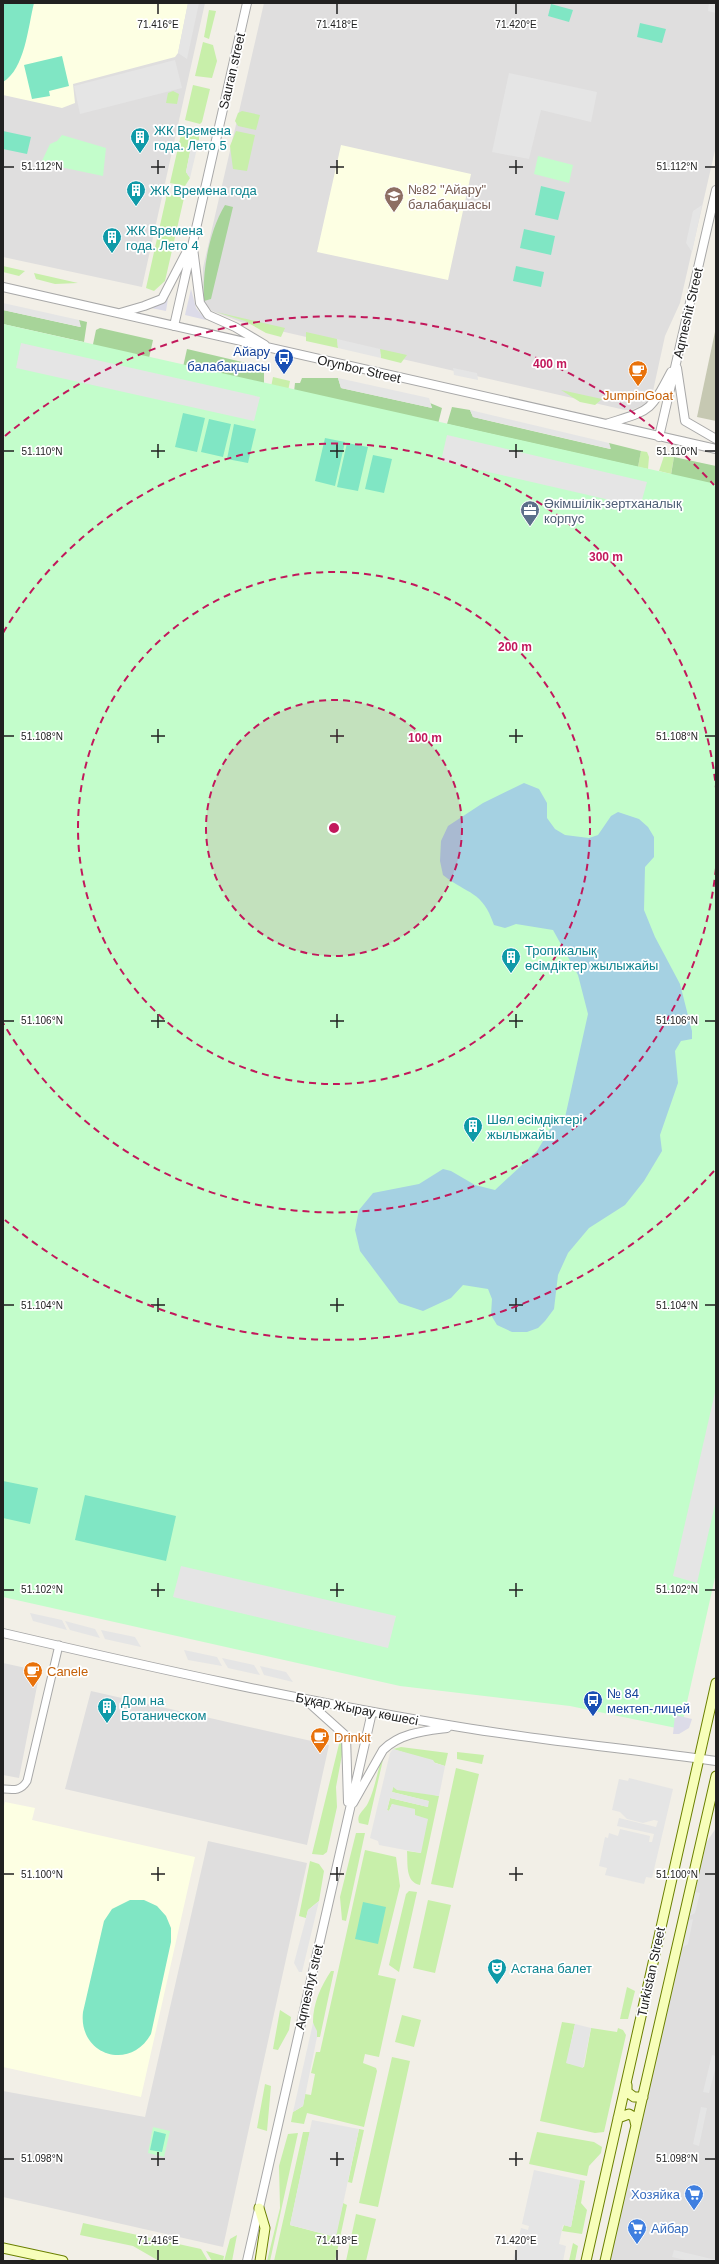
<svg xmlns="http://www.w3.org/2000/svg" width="719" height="2264" viewBox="0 0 719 2264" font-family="Helvetica,sans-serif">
<rect width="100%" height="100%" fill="#f2efe7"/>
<path fill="#dfdede" d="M3 3H205L142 287 3 257Z
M264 3H716V146L680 303 665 336 653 391 646 404 631 410H625L241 322 212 311 202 300 203 268Z
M3 1663 40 1671 19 1778 3 1775Z
M91 1691 329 1745 307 1845 65 1789Z
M716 1828V2261H610L706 1843Z
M208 1841 307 1863 223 2247 3 2197V2091L145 2117Z"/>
<path fill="#fdffe3" d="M3 3H188L178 53 175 57 73 84 75 103 62 108 3 95Z
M341 145 471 174 448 280 317 252Z
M5 1802 35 1808 32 1820 195 1857 141 2097 3 2067V1810Z"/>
<path fill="#c6c8b2" d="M716 327V421L697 417Z"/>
<path fill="#c8efaa" d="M209 10 216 11 209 39 204 37Z
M203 42 213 45 217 61 212 78 195 76Z
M193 85 210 89 202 122 200 124 185 120Z
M173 91 179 94 177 104 166 103 168 93Z
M242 111 260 115 256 130 238 126 235 121 238 113Z
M182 130 199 134V140L192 142 186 172 190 178 185 186 170 183Z
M236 131 255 135 247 171 233 169 230 146Z
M167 194 184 198 165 281 154 291 146 288Z
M3 266 25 271 19 276 3 272Z
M34 273 78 283 55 284 36 279Z
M216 312 285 328 281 337 266 333 245 321Z
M306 332 337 339 338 348 306 341Z
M380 349 407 355 401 363 381 358Z
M273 377 290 381 288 391 271 387Z
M561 390 602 399 595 405 580 402Z
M641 451 647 452 649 457 648 469 638 467Z
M664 456 674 457 671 474 659 471Z
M343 1739 344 1744 336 1787 337 1807 327 1852 323 1855 312 1854 340 1740Z
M401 1747 448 1753 445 1766 393 1749Z
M385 1751 368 1825 359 1823C356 1814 364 1811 368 1803 376 1787 377 1768 385 1751Z
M457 1752 484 1755 482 1764 457 1759Z
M456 1768 479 1774 453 1888 431 1884Z
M393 1786 439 1796 420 1885C405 1882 408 1864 407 1851L421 1853 415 1815 392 1804 389 1811 387 1810 390 1798 428 1807V1801L392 1792Z
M356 1833H365L346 1921 342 1920 340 1897Z
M365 1850 396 1857 400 1886 378 1975 396 1979 379 2057 365 2054 363 2063 376 2068 377 2071 364 2127 307 2113 304 2124 291 2122 293 2112 303 2106 305 2094 311 2095 315 2074 311 2073 316 2052H320Z
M310 1861 319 1864 324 1871 319 1901 308 1910 306 1918 299 1916Z
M409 1891 417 1892 399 1972 389 1965 406 1894Z
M428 1900 451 1905 435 1973 413 1968Z
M331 1971H334L320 2037H317C317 2031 313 2027 313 2022 313 2003 321 1986 331 1971Z
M627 1987 635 1991 628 2019H620Z
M280 2010 291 2017 289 2030 278 2050 273 2049Z
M402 2015 421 2020 414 2047 395 2042Z
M562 2022 575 2024 567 2063 584 2067 591 2028 617 2032 618 2028 623 2030 626 2035 604 2132 595 2133 540 2121Z
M392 2057 410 2061 378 2207 359 2203Z
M265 2084 271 2086 267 2131 257 2128Z
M359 2129 364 2130 352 2183 348 2182Z
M303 2132H310L290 2225 335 2237 343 2203 347 2205 335 2261H274Z
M537 2132 594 2142 602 2147 601 2153 589 2166 587 2176 529 2164Z
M298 2133 270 2261H267L280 2208 279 2166 288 2134Z
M580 2180 585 2181 581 2203 587 2210 582 2234 562 2231 564 2225 571 2227Z
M356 2214 376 2219 366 2261H346Z
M83 2223 201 2249 208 2261H159L133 2246 80 2235Z
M237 2235 232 2261H224L230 2239Z
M573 2243 578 2246 575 2261H569Z
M206 2251 224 2256 223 2261H212Z"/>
<path fill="#a7d499" d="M225 205 233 207 211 299 204 301C202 272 209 231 225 205Z
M3 310 80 327 79 320 87 322 84 342 3 324Z
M100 328 153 340 148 363 92 349 96 330Z
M187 349 255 365 264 371V385L183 367Z
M302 378H338L341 388 432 408 430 403 442 408 438 424 294 392 295 383H300Z
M452 407 470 410 473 417 610 449 609 443 641 451 638 467 447 424Z
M674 457 716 466V491L670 481Z"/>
<path fill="#c3fdcb" d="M62 135 106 148 103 176 41 163 50 144 57 141Z
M538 156 573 165 569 183 534 174Z
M3 324 716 484V1573L681 1729 570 1706 400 1686 3 1597Z
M153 2127 170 2131 164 2157 148 2153Z"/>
<path fill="#80e6c4" d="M3 3H34C28 27 25 69 3 82Z
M551 4 573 10 569 22 548 16Z
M640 23 666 29 662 43 637 37Z
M62 56 69 86 49 91 50 96 32 99 24 65Z
M3 131 31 137 27 154 3 149Z
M541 186 565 192 558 220 535 215Z
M524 229 555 236 551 255 520 248Z
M516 266 544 272 541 287 513 281Z
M183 413 205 418 197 452 175 447Z
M209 419 231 424 223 457 201 452Z
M234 424 256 429 248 463 227 459Z
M325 438 345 442 335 486 315 481Z
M347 443 368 447 358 491 337 487Z
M373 455 392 459 384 493 365 489Z
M3 1481 38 1488 30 1524 3 1518Z
M85 1495 176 1516 166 1561 75 1540Z
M130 1900H144L157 1906 166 1916 171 1928V1942L151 2034C130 2072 78 2055 83 2012L104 1921 112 1909Z
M363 1902 386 1907 378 1944 355 1939Z
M154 2131 166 2134 162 2152 150 2150Z"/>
<path fill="#e5e5e5" d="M188 3H199L187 59 178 53Z
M709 3H716V13L708 11Z
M175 60 182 88 80 114 74 86Z
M509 73 597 92 591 122 541 110 529 159 492 152Z
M199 140 190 178 186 172 192 142Z
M702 205 692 252 686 243 693 211Z
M3 303 79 320 81 327 3 310Z
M337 339 380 349 381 358 338 348Z
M21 343 260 397 254 421 16 368Z
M453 368 477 373 478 380 454 375Z
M338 378 429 398 432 408 341 388Z
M470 410 609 443 611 449 473 417Z
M447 435 647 482 640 507 441 461Z
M716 1388V1500L697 1583 673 1576Z
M181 1566 396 1616 388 1648 173 1597Z
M30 1613 62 1620 67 1630 33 1621Z
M65 1621 95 1629 100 1638 70 1630Z
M101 1630 135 1637 141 1647 105 1639Z
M184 1650 217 1657 222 1666 188 1660Z
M222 1658 254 1665 260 1675 228 1668Z
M260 1666 286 1672 293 1682 264 1675Z
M393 1749 433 1760 435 1763 445 1766 439 1796 397 1790 393 1787 392 1792 429 1801 428 1807 390 1798 387 1810 389 1811 392 1804 415 1809V1815L428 1819 421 1853 379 1845 378 1841 370 1838 390 1753Z
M629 1778 673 1789 652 1878 646 1877 644 1884 605 1875 607 1868 599 1866 605 1837 608 1838 609 1833 618 1836 620 1829 650 1836 649 1842H652L654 1834 617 1826 619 1818 656 1827 658 1821 654 1820 643 1823 627 1819 620 1812 612 1810 619 1779 628 1781Z
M694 1892 700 1893 695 1913 688 1917Z
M319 1901 302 1972H299L294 1963 306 1918 308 1910Z
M693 1919 688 1944 682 1948 687 1921Z
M313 2023 317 2031V2037L303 2106 293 2112Z
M575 2024 591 2028 583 2068 566 2063Z
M712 2055 716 2056V2066L709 2093 703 2092Z
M701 2107 707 2108 699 2146 693 2144Z
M312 2120 359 2129 336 2237 290 2225Z
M534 2170 580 2180 571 2227 563 2225 559 2244 566 2246 563 2261H513L521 2228 528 2230 529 2226 522 2224Z
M674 2250 716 2260V2261H689L672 2257Z"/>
<path fill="#dcdbe8" d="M191 289 196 308 206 320 185 315Z
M169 292 166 311 146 307Z
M675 1715 692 1719 689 1728 679 1734H673Z"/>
<path fill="#a5d1e2" d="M524 783 539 789 547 803V818L555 829 565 835 589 838 598 835 611 816 618 812 639 819 648 827 654 837V857L645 867 644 910 655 937 680 984 692 1031V1039L681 1041 675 1051 678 1083 660 1135 662 1151 644 1181 625 1205 589 1228 568 1253 558 1275 554 1309 545 1321 538 1328 527 1332H512L497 1325 491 1315 492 1299 488 1289 463 1285 451 1298 423 1311 399 1303 360 1251 355 1230 359 1210 373 1193 419 1184 443 1169 451 1171 475 1185 495 1190 537 1151 555 1121 564 1122 588 1014 578 975 553 930 516 924 505 928 494 925C482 890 468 895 443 875L440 861 441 841 448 826 483 803Z"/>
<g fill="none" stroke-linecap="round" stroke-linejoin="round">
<g stroke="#a8a8a8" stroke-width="9">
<path id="minor" d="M3 1789C14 1790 21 1791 27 1781L59 1645"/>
</g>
<g stroke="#a8a8a8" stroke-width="10">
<path id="tertiary" d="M193 248 200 303 208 315 235 327 265 345
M3 287 716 449
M120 313 144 306 162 299 186 253
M174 326 247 3
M677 368 685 421 716 439
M606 424C650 410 649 414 671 372
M659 437 716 190
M3 1633C154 1668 306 1702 460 1727 545 1741 631 1749 716 1761
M306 1700 346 1736 348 1802
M353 1803 383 1750C400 1733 424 1731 447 1728
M247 2261 372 1712"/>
</g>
<g stroke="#6b8000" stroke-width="11">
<path id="secondary" d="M627 2085V2092L634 2097H643
M618 2118 629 2114 634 2117 636 2126
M259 2208 265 2228 260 2261
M3 2248 63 2261
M586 2261 716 1683
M605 2261 716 1776"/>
</g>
<use href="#minor" stroke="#fff" stroke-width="7"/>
<use href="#tertiary" stroke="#fff" stroke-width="8"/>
<use href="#secondary" stroke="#f7feb9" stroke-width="9"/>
</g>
<path fill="none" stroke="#212121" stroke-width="1.5" d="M158 4V14M337 4V14M516 4V14M158 160V174M337 160V174M516 160V174M4 167H14M151 167H165M330 167H344M509 167H523M705 167H715M158 444V458M337 444V458M516 444V458M4 451H14M151 451H165M330 451H344M509 451H523M705 451H715M158 729V743M337 729V743M516 729V743M4 736H14M151 736H165M330 736H344M509 736H523M705 736H715M158 1014V1028M337 1014V1028M516 1014V1028M4 1021H14M151 1021H165M330 1021H344M509 1021H523M705 1021H715M158 1298V1312M337 1298V1312M516 1298V1312M4 1305H14M151 1305H165M330 1305H344M509 1305H523M705 1305H715M158 1583V1597M337 1583V1597M516 1583V1597M4 1590H14M151 1590H165M330 1590H344M509 1590H523M705 1590H715M158 1867V1881M337 1867V1881M516 1867V1881M4 1874H14M151 1874H165M330 1874H344M509 1874H523M705 1874H715M158 2152V2166M337 2152V2166M516 2152V2166M4 2159H14M151 2159H165M330 2159H344M509 2159H523M705 2159H715M158 2250V2260M337 2250V2260M516 2250V2260"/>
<circle cx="334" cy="828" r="128" fill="#c2185b" fill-opacity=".12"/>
<g fill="none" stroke="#c2185b" stroke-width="2" stroke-dasharray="7 5">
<circle cx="334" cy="828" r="128"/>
<circle cx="334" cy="828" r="256"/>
<path d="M716 868A384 384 0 0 1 3 1023M3 633A384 384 0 0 1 716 788"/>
<path d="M714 1171A512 512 0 0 1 5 1220M5 436A512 512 0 0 1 714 485"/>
</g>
<defs>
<g id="building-pin" transform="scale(1)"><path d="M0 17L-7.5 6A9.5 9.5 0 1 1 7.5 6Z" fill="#0f9aa8" stroke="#fff"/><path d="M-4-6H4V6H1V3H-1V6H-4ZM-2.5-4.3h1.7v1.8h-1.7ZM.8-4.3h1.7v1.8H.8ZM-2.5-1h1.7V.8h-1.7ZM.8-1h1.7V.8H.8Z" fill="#fff"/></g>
<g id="school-pin" transform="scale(1)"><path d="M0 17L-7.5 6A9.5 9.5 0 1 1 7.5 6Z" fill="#8d6e63" stroke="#fff"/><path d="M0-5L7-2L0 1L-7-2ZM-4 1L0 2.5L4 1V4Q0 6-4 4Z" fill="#fff"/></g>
<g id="bus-pin" transform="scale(1)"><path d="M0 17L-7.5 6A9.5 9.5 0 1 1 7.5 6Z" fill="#1a4fb4" stroke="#fff"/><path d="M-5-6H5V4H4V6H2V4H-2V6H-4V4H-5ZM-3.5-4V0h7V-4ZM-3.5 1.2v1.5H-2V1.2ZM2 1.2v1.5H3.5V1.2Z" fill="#fff"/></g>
<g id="cafe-pin" transform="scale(1)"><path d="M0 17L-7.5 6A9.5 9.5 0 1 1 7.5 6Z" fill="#e8710a" stroke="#fff"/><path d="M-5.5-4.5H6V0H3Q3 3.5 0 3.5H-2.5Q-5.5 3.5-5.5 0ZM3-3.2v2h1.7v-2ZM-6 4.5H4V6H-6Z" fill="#fff"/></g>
<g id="office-pin" transform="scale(1)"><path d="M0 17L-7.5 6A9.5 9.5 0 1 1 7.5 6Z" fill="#5c6f8a" stroke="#fff"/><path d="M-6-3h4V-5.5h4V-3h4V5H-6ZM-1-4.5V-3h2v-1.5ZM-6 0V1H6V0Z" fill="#fff"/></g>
<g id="theatre-pin" transform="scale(1)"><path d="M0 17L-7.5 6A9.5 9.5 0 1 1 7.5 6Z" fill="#0f9aa8" stroke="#fff"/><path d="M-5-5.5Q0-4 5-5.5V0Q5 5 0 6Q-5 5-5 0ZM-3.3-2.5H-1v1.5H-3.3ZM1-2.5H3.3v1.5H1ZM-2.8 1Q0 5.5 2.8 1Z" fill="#fff"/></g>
<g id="supermarket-pin" transform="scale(1)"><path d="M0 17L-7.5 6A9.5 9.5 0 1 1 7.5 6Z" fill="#3f7fe0" stroke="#fff"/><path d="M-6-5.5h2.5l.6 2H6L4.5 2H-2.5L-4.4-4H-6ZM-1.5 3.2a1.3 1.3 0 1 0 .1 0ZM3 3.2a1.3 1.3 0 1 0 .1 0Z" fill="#fff"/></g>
</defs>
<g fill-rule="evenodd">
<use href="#building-pin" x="140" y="137"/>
<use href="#building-pin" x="136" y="190"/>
<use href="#school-pin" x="394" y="196"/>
<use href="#building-pin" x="112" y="237"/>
<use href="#bus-pin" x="284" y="358"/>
<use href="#cafe-pin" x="638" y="370"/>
<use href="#office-pin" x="530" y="510"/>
<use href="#building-pin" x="511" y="957"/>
<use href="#building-pin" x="473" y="1126"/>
<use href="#cafe-pin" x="33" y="1671"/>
<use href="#bus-pin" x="593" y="1700"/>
<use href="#building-pin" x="107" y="1707"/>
<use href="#cafe-pin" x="320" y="1737"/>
<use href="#theatre-pin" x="497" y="1968"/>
<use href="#supermarket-pin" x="694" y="2194"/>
<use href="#supermarket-pin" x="637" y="2228"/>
</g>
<g text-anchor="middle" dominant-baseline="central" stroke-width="3.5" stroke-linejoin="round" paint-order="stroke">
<g font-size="13" fill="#212121" stroke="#fff">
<text transform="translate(232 71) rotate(-77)">Sauran street</text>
<text transform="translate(688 313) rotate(-77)">Aqmeshit Street</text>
<text transform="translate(359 369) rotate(13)">Orynbor Street</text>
<text transform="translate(357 1709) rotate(11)">Бұқар Жырау көшесі</text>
<text transform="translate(651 1972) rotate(-78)">Turkistan Street</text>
<text transform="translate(309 1987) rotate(-77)">Aqmeshyt stret</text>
</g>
<g font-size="13" fill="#0d838f" stroke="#fff" text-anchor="start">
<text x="154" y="130">ЖК Времена<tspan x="154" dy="15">года. Лето 5</tspan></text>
<text x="150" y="190">ЖК Времена года</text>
<text x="126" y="230">ЖК Времена<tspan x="126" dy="15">года. Лето 4</tspan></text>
<text x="525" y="950">Тропикалық<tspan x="525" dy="15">өсімдіктер жылыжайы</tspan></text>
<text x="487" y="1119">Шөл өсімдіктері<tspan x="487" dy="15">жылыжайы</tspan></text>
<text x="121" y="1700">Дом на<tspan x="121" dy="15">Ботаническом</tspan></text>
<text x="511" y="1968">Астана балет</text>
</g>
<g font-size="13" fill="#785e54" stroke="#fff" text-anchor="start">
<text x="408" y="189">№82 "Айару"<tspan x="408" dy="15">балабақшасы</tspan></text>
</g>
<g font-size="13" fill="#164399" stroke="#fff" text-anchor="end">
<text x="270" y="351">Айару<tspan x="270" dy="15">балабақшасы</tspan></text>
<text x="607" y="1693" text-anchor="start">№ 84<tspan x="607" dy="15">мектеп-лицей</tspan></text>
</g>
<g font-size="13" fill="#c56008" stroke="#fff" text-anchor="start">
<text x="638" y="395" text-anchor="middle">JumpinGoat</text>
<text x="47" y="1671">Canele</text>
<text x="334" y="1737">Drinkit</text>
</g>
<g font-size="13" fill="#4e5e75" stroke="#fff" text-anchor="start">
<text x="544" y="503">Әкімшілік-зертханалық<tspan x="544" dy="15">корпус</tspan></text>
</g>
<g font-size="13" fill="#366cbe" stroke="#fff" text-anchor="end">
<text x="680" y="2194">Хозяйка</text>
<text x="651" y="2228" text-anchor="start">Айбар</text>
</g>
</g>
<g font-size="10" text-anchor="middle" fill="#212121" stroke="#fff" stroke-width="3.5" stroke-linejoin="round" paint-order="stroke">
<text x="158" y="28">71.416°E</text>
<text x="337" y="28">71.418°E</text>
<text x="516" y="28">71.420°E</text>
<text x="42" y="170">51.112°N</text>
<text x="677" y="170">51.112°N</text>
<text x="42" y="455">51.110°N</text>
<text x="677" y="455">51.110°N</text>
<text x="42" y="740">51.108°N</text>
<text x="677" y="740">51.108°N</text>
<text x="42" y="1024">51.106°N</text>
<text x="677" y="1024">51.106°N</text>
<text x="42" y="1309">51.104°N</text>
<text x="677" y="1309">51.104°N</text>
<text x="42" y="1593">51.102°N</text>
<text x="677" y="1593">51.102°N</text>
<text x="42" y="1878">51.100°N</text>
<text x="677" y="1878">51.100°N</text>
<text x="42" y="2162">51.098°N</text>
<text x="677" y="2162">51.098°N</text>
<text x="158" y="2244">71.416°E</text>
<text x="337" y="2244">71.418°E</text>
<text x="516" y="2244">71.420°E</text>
</g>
<circle cx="334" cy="828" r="6" fill="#c2185b" stroke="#fff" stroke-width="2"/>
<g font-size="12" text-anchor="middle" font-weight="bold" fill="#c2185b" stroke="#fff" stroke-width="3.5" stroke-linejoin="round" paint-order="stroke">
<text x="550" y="368">400 m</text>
<text x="606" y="561">300 m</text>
<text x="515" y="651">200 m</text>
<text x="425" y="742">100 m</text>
</g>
<rect width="719" height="2264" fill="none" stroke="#212121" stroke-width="8"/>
</svg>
